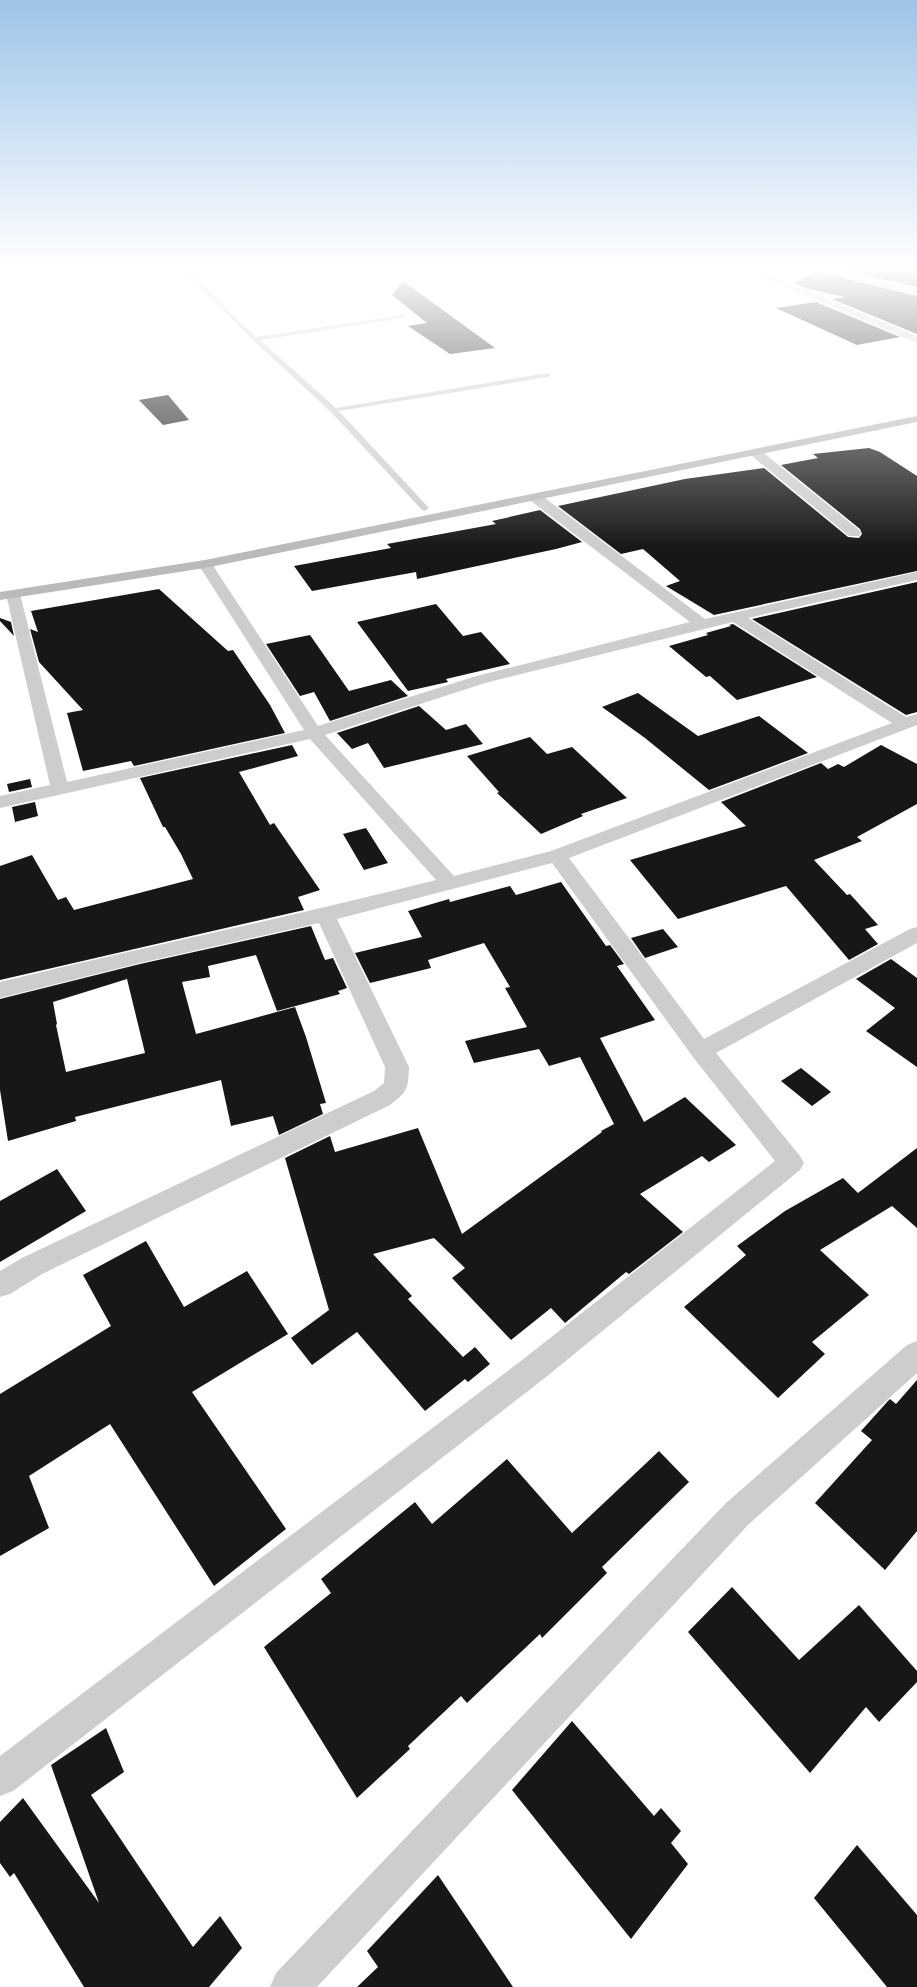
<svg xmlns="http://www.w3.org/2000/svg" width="917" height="1987" viewBox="0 0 917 1987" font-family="Overpass,sans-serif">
<rect width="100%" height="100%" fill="#fff"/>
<path fill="#171717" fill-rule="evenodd" d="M841 270H917V287Z
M818 272 917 296V334L832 299 845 297 805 288 794 283Z
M403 281 495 348 450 354 408 326 427 323 392 295Z
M816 302 900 337 857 345 776 308Z
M168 395 189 420 163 425 139 400Z
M869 448 880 452 917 476V571L714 615 666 586 680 581 643 549 621 554 558 506 685 479 764 468 848 537 859 538 862 534 860 529 781 465 818 458 813 454Z
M540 510 582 542 556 549 417 579 416 572 312 591 294 566 391 548 387 544 496 524 492 521Z
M917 582V712L906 715 752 619Z
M159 589 228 651 233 650 270 705 285 733 134 766 131 761 83 771 67 713 83 710 39 662 30 629 38 632 31 611Z
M436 604 463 636 481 632 510 664 446 679 448 682 408 691 357 622Z
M0 618 11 622 14 636 0 621Z
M733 624 817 677 737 700 710 676 706 677 669 646 708 635 706 633 731 626 729 625Z
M310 635 349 691 391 680 408 696 330 721 314 692 300 696 266 644Z
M638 693 698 736 759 716 808 753 709 790 645 738 602 707Z
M419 706 446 730 466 724 483 744 384 768 368 743 352 749 337 733Z
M530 737 547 754 572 747 627 798 581 814 583 816 541 834 497 793 499 792 467 756Z
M292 745 298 756 239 772 270 825 274 823 320 890 298 897 304 910 0 980V866L32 855 58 900 66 897 74 910 193 879 181 854 165 827H163L140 778Z
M881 745 917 764V804L857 837 862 841 814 860 847 895 850 894 878 925 865 929 878 944 849 960 786 886 678 919 630 860 746 826 721 802 821 763 828 769 838 764 844 767Z
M30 779 32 787 9 792 7 784Z
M35 802 38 816 15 822 12 807Z
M366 828 388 863 364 870 343 834Z
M561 882 606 946 610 945 624 964 617 966 655 1020 600 1038 644 1122 685 1097 736 1145 709 1162 702 1156 640 1194 683 1232 629 1274 626 1272 565 1323 551 1308 511 1340 452 1278 465 1268 434 1238 373 1254 412 1296 408 1299 463 1357 475 1347 490 1364 468 1382 465 1379 425 1411 357 1332 312 1365 291 1338 329 1310 285 1158 330 1136 335 1152 418 1128 462 1234 602 1132 601 1131 614 1124 580 1057 549 1066 539 1049 474 1063 465 1041 527 1027 505 988 510 987 484 943 428 960 431 968 370 983 355 953 422 937 408 911 449 899 450 902 510 886 516 895Z
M311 926 325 960 333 958 347 988 338 991 340 994 277 1011 256 955 208 966 210 977 182 982 196 1034 295 1007 306 1037 326 1103 320 1104 323 1114 279 1135 273 1116 231 1126 221 1080 75 1117 76 1121 8 1141 0 1090V999L140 964ZM127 979 145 1053 66 1072 56 1025 57 1024 53 1002Z
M663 929 678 947 645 958 631 938Z
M891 959 917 978V1067L866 1031 895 1008 856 979Z
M801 1068 831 1092 812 1106 781 1081Z
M917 1148V1228L892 1206 820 1250 869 1295 812 1342 825 1354 778 1398 684 1307 746 1255 737 1246 785 1211 843 1178 858 1193Z
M57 1169 86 1211 0 1262V1201Z
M146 1241 184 1307 247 1271 288 1334 192 1392 286 1529 214 1586 110 1424 29 1476 49 1528 0 1556V1394L111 1326 83 1275Z
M917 1380V1531L885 1570 815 1503 872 1440 861 1431 888 1401 890 1399 896 1404Z
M659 1451 689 1482 602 1567 607 1573 542 1638 540 1634 467 1703 461 1696 408 1746 410 1749 357 1798 264 1647 331 1593 321 1579 415 1502 432 1524 507 1459 572 1533Z
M732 1587 799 1660 859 1605 917 1671V1682L879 1722 866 1707 810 1773 688 1632Z
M572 1721 654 1816 661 1808 681 1831 671 1843 688 1864 631 1939 512 1790Z
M106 1728 124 1772 91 1795 193 1947 220 1916 242 1948 209 1987H84L14 1873 10 1877 0 1863V1822L23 1798 99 1903 51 1765Z
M857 1845 917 1915V1987H887L814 1898Z
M438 1875 513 1987H357L378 1967 367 1951Z"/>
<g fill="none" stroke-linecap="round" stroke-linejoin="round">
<path fill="#cdcdcd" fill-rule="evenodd" d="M182 270H188L256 337 404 315 405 316 402 318 260 340 336 408 548 373 551 375 548 377 339 411 429 508 425 511 422 510 331 412 253 340Z"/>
<path fill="#cdcdcd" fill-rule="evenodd" d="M746 270H758L917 336V343Z
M816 270H833L917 289V295Z
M756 449 760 450 859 530 861 533 859 536H849L752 456 750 453 752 450Z
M536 494 541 495 705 619 917 572V580L748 618 906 717 917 714V725L569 858 704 1039 910 929 917 927V943L716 1053 800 1156 804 1163 800 1170 546 1377 13 1791 0 1796V1756L526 1357 775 1161 693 1057 552 863 337 919 409 1067C408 1089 408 1091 390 1105L42 1274 10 1294 0 1297V1271L22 1258 374 1091 384 1083 385 1067 319 923 140 963 0 998V982C145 947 291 917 436 880L310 739 0 808V796L50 785 6 594 8 591H18L20 594 67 782 304 730 198 564 200 561H210L318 726 473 677 690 622 531 501 529 498 531 495ZM733 622 892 723 551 851 454 876 325 735 485 683Z
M917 1341V1373L748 1525 317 1987H270L276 1973 726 1503 907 1345Z"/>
<path fill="#bababa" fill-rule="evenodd" d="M917 416V422L205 568 0 600V592L205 560Z"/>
</g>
<linearGradient id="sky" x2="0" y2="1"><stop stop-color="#9dc4e8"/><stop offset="0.49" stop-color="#fff"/><stop offset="1" stop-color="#fff" stop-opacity="0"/></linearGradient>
<rect width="917" height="548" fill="url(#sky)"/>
</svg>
